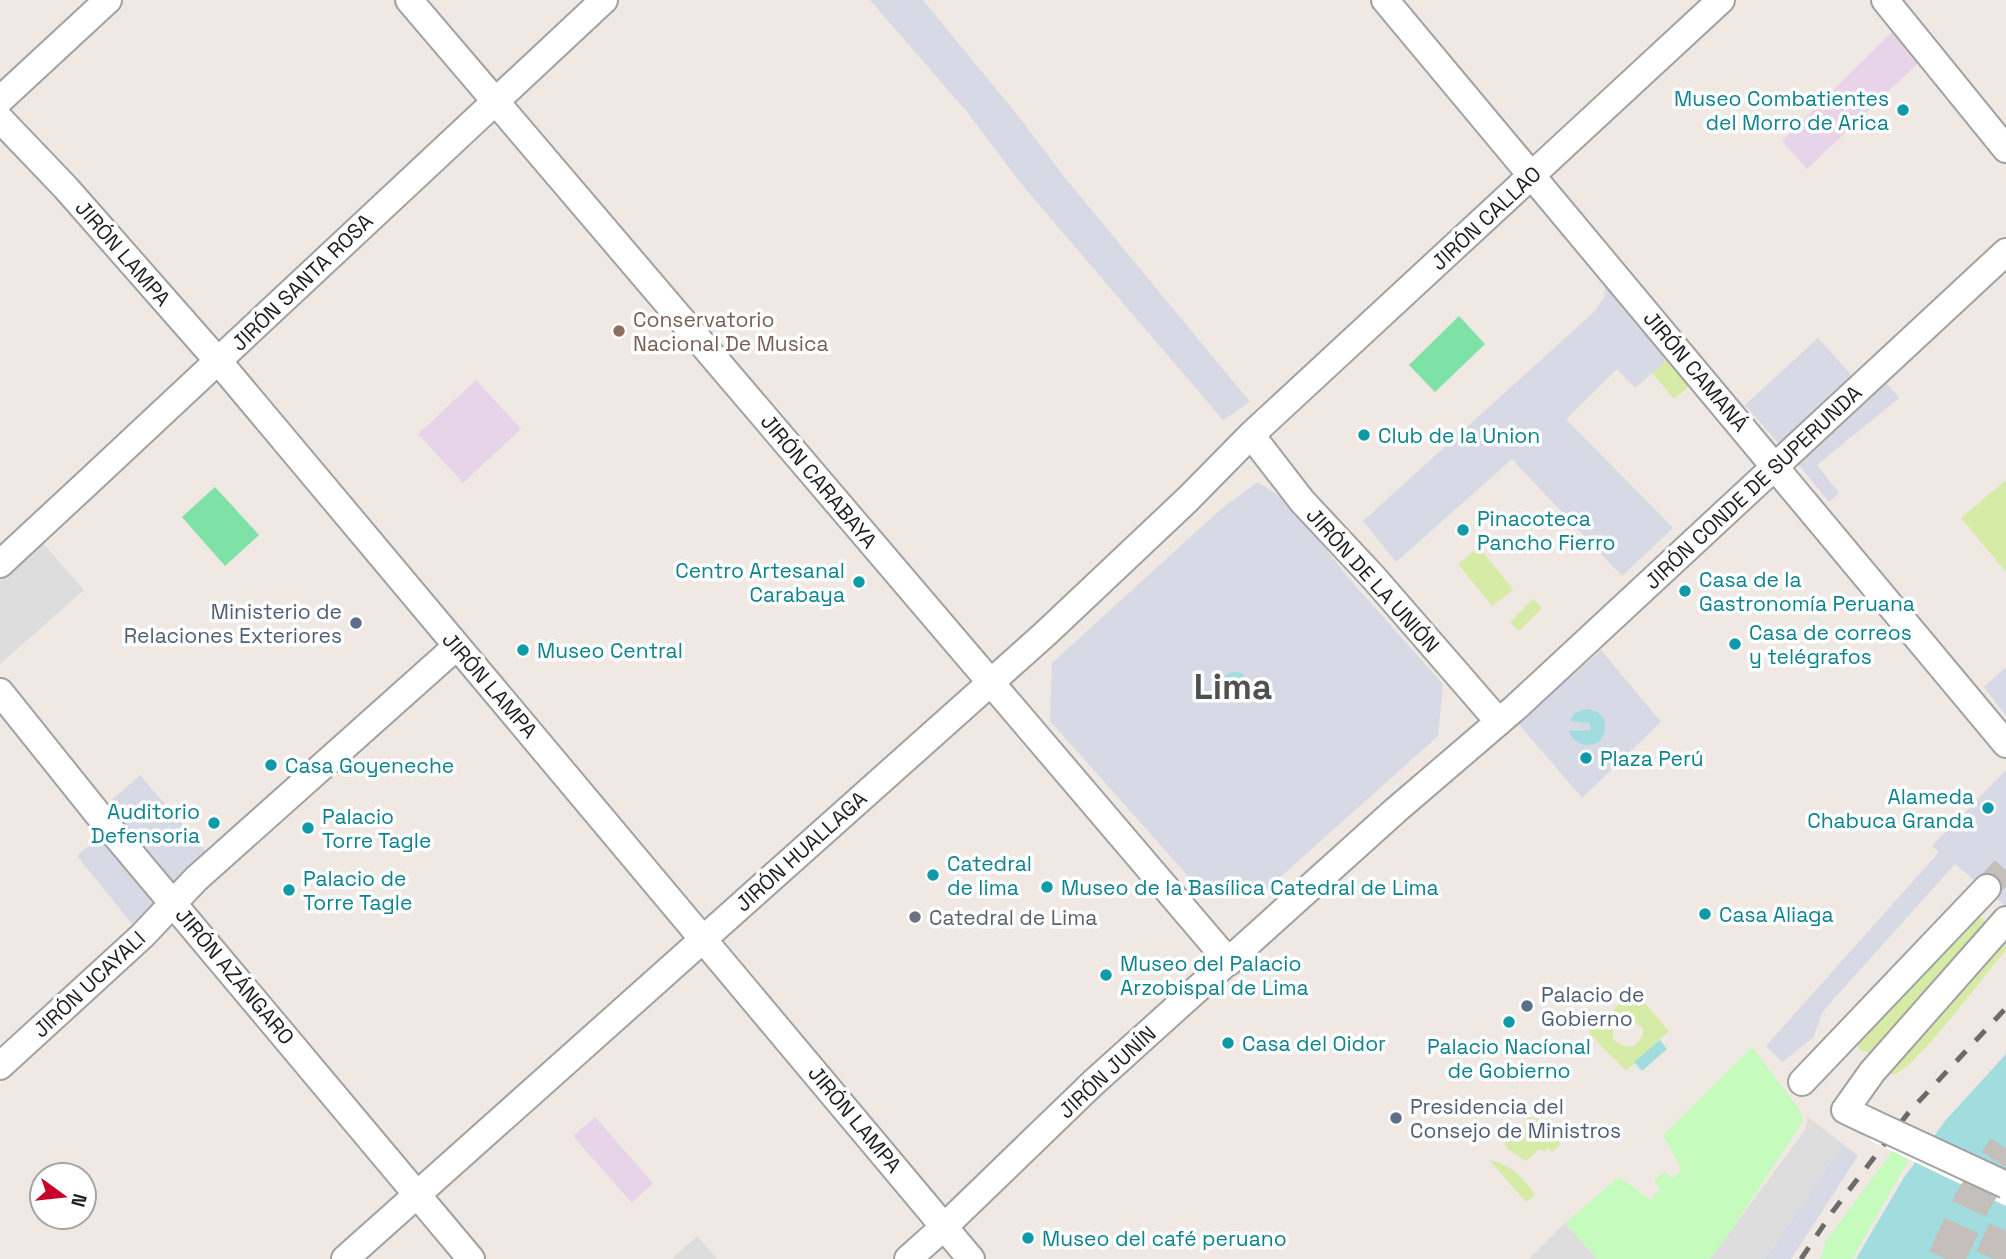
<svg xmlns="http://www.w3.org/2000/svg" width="2006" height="1259" viewBox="0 0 2006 1259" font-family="'Space Grotesk',sans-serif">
<rect width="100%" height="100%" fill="#efe8e3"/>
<path fill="#e8d4e8" d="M1893 31 1918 63 1807 169 1782 141Z
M476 380 521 429 463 483 418 434Z
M595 1117 653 1183 632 1203 573 1136Z"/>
<path fill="#d6eba6" d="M1671 357 1693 383 1674 399 1652 373Z
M2006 480V572L1961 518Z
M1479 547 1513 590 1492 606 1458 564Z
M1533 599 1542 608 1519 631 1510 622Z
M1975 916 1982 918 1987 925 1871 1053 1860 1050 1857 1043Z
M2006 942V950C1986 973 1916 1068 1893 1075L1890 1071 1891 1065Z
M1634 991 1669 1031 1626 1071C1613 1056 1600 1046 1588 1032L1606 1017 1613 1025V1040L1627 1047 1634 1046 1643 1036V1028L1633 1021 1622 1020 1613 1010Z
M1528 1117 1538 1119 1561 1144 1552 1152 1548 1148 1544 1151 1539 1149 1526 1161 1506 1148 1505 1137 1511 1139 1527 1123Z
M1489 1160C1511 1165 1523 1177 1535 1195L1526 1202Z"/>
<path fill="#c5fbbd" d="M1752 1047 1801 1112 1803 1121 1719 1249 1710 1259H1597L1565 1223 1619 1177 1650 1200 1660 1190 1654 1181 1664 1172 1673 1178 1682 1170 1663 1135Z
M1911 1126H1917L1924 1133 1852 1259H1820L1826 1241Z"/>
<path fill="#7ee1a6" d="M1459 316 1485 344 1435 392 1409 365Z
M215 487 259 535 225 566 182 517Z"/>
<path fill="#ddd" d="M41 541 84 590 0 664V577Z
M1808 1117 1843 1144 1765 1259H1710L1805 1130Z
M1565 1223 1597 1259H1529Z
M697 1236 717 1259H672Z"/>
<path fill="#d7dae5" d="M870 0H923L1015 112 1066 179 1250 402 1223 420 1023 186 967 112Z
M1606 283 1671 357 1635 388 1617 369 1566 419 1673 528 1622 576 1512 459 1396 562 1363 521 1594 312 1604 298Z
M1818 338 1854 378 1780 445 1745 405Z
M1886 382 1899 398 1817 465 1839 493 1829 502 1794 459Z
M1258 482 1288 502 1352 582 1443 684 1438 736 1258 897 1204 894 1050 721 1052 663 1221 509Z
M1600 649 1661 722 1582 798 1517 722 1597 654Z
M2006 667V716L1984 687Z
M2006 770V907L1955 864 1823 1011 1813 1038 1782 1062 1766 1046 1939 852 1932 846Z
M140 775 215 862 142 936 77 856 109 828 97 813Z
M1843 1144 1858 1156 1791 1259H1765Z"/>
<path fill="#a1ddde" d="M1220 687a15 15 0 1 1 30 0a15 15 0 1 1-30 0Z
M1586 709C1605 710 1611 727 1599 742 1587 748 1574 745 1569 731L1590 730V723L1570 721 1575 713Z
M1660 1040 1667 1049 1642 1071 1634 1062Z
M2006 1054V1259H1856L1903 1179 1945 1121Z"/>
<path fill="#fff" d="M1884 1112 2006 1171V1206L1869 1140Z"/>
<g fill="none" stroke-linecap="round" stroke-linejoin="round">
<path stroke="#c5bfbb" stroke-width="26" stroke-dasharray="26 13" stroke-linecap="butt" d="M1987 888 2006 867"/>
<path stroke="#c5bfbb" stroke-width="37" stroke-dasharray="37 18" stroke-linecap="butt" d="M1946 1259 1972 1202 2006 1148
M1993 1259 2006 1231"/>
<g stroke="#a1a1a1" stroke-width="30">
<path id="minor" d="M409 0 1229 962
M1385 0 2006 744
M1885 0 2006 149
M0 100 108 0
M0 119 66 188 219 362 971 1259
M1251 435 1302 501 1374 578 1499 722
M0 564C202 377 401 187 604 0
M0 692 97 813 471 1259
M0 1066 142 936 196 879 457 646
M1802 1082 1987 888
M1866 1120 1845 1110 1872 1072 2006 920
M345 1259 1045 634 1188 499 1251 435 1721 0
M908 1259 945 1226 1093 1083 1396 810 1515 708 2006 252"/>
</g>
<use href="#minor" stroke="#fff" stroke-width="26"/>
<path stroke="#6b6b6b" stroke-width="5" stroke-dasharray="14 14" stroke-linecap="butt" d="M1801 1259 1833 1211 1909 1112 2006 1008"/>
<g stroke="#a1a1a1" stroke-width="30" stroke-linecap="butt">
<path id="minor-bridge" d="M1866 1120 2006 1185"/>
</g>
<use href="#minor-bridge" stroke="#fff" stroke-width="26"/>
</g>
<g fill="#0f9aa8" stroke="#fff" stroke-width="2.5">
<circle cx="1903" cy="110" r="7"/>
<circle cx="1364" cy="435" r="7"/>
<circle cx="1463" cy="530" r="7"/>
<circle cx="859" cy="582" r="7"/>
<circle cx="1685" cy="591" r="7"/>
<circle cx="1735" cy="644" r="7"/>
<circle cx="523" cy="650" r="7"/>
<circle cx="1586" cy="758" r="7"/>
<circle cx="271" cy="765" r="7"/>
<circle cx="1988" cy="808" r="7"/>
<circle cx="214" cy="823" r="7"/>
<circle cx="308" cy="828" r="7"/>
<circle cx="933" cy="875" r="7"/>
<circle cx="1047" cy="887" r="7"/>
<circle cx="289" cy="890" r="7"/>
<circle cx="1705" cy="914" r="7"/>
<circle cx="1106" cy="975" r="7"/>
<circle cx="1509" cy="1022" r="7"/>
<circle cx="1228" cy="1043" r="7"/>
<circle cx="1028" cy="1238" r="7"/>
</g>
<circle fill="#8d6e63" stroke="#fff" stroke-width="2.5" cx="619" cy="331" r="7"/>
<g fill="#5c6f8a" stroke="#fff" stroke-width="2.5">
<circle cx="356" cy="623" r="7"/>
<circle cx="1527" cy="1006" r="7"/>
<circle cx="1396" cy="1118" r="7"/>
</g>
<circle fill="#6b7280" stroke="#fff" stroke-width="2.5" cx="915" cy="917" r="7"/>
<g text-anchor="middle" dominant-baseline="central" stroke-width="7" stroke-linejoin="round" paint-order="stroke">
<g font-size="21" fill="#0d838f" stroke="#fff" text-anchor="start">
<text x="1889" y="98" text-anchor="end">Museo Combatientes<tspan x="1889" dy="24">del Morro de Arica</tspan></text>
<text x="1378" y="435">Club de la Union</text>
<text x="1477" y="518">Pinacoteca<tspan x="1477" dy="24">Pancho Fierro</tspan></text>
<text x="845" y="570" text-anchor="end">Centro Artesanal<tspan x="845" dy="24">Carabaya</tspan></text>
<text x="1699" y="579">Casa de la<tspan x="1699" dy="24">Gastronomía Peruana</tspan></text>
<text x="1749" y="632">Casa de correos<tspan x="1749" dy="24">y telégrafos</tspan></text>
<text x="537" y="650">Museo Central</text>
<text x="1600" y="758">Plaza Perú</text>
<text x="285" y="765">Casa Goyeneche</text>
<text x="1974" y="796" text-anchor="end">Alameda<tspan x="1974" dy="24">Chabuca Granda</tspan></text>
<text x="200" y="811" text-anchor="end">Auditorio<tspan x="200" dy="24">Defensoria</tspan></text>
<text x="322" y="816">Palacio<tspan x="322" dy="24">Torre Tagle</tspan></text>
<text x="947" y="863">Catedral<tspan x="947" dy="24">de lima</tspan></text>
<text x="303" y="878">Palacio de<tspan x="303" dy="24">Torre Tagle</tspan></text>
<text x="1061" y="887">Museo de la Basílica Catedral de Lima</text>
<text x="1719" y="914">Casa Aliaga</text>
<text x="1120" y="963">Museo del Palacio<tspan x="1120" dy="24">Arzobispal de Lima</tspan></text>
<text x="1242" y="1043">Casa del Oidor</text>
<text x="1509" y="1046" text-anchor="middle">Palacio Nacíonal<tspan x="1509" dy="24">de Gobierno</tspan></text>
<text x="1042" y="1238">Museo del café peruano</text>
</g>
<g font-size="21" fill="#1d1d1d" stroke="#fff">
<text transform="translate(1486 218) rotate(-43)">JIRÓN CALLAO</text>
<text transform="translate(123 253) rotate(49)">JIRÓN LAMPA</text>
<text transform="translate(302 282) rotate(-44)">JIRÓN SANTA ROSA</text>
<text transform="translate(1696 371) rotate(50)">JIRÓN CAMANÁ</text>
<text transform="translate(819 481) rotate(50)">JIRÓN CARABAYA</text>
<text transform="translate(1753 487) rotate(-43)">JIRÓN CONDE DE SUPERUNDA</text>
<text transform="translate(1373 580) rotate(48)">JIRÓN DE LA UNIÓN</text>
<text transform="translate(490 685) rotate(49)">JIRÓN LAMPA</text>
<text transform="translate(801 851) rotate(-42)">JIRÓN HUALLAGA</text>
<text transform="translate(235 976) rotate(50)">JIRÓN AZÁNGARO</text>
<text transform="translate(89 984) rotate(-43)">JIRÓN UCAYALI</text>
<text transform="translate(1107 1072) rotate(-43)">JIRÓN JUNÍN</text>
<text transform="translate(855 1119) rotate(50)">JIRÓN LAMPA</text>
</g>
<g font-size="21" fill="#785e54" stroke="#fff" text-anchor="start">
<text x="633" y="319">Conservatorio<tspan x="633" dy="24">Nacional De Musica</tspan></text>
</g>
<g font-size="21" fill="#4e5e75" stroke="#fff" text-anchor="start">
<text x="342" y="611" text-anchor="end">Ministerio de<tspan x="342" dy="24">Relaciones Exteriores</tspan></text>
<text x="1541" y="994">Palacio de<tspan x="1541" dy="24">Gobierno</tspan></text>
<text x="1410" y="1106">Presidencia del<tspan x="1410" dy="24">Consejo de Ministros</tspan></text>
</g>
<g font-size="21" fill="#5b616d" stroke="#fff" text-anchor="start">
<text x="929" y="917">Catedral de Lima</text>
</g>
<g font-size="35" font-weight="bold" fill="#505050" stroke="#fff">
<text x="1233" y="687">Lima</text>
</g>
</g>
<g transform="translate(63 1196) rotate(105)"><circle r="33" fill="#ffffff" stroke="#a5a5a5" stroke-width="2"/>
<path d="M0-5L12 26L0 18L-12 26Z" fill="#cb0029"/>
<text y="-10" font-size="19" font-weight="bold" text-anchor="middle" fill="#1d1d1d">N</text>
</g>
</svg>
